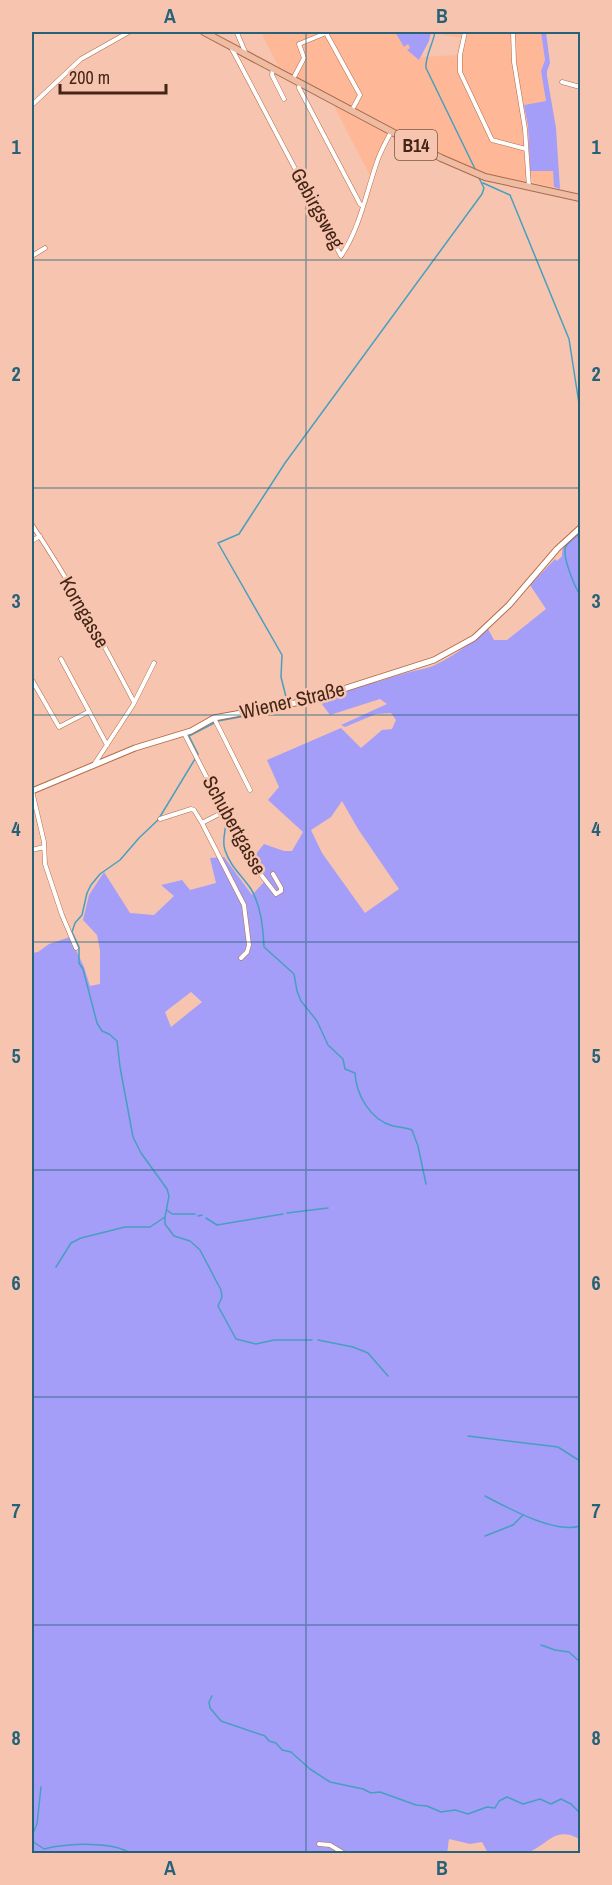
<svg xmlns="http://www.w3.org/2000/svg" width="612" height="1885" viewBox="0 0 612 1885" font-family="'Archivo Narrow',sans-serif">
<rect width="100%" height="100%" fill="#f7c5af"/>
<path fill="#ffb897" d="M261 32H395L404 47 408 43 411 48 408 50 419 60 421 57 457 55 461 38 442 35 443 32H541L545 60 541 71 546 101 523 105 530 185 487 175 461 165 348 106 278 66Z
M332 102 391 133 378 161 372 180Z
M530 171H553L554 187 535 183 532 181Z"/>
<path fill="#a49ef9" fill-rule="evenodd" d="M395 32H431L429 41 419 60 407 50 410 48 408 44 404 47Z
M541 32H546L550 63 547 71V76L556 128 560 189 554 187 553 171H530L528 126 524 105 546 101 541 71 545 60Z
M580 531V1839C554 1825 548 1845 527 1853 519 1856 498 1853 488 1853L482 1842 470 1844 449 1839 447 1854 32 1853V953L38 952 49 944 70 937 84 967 90 986 100 984V950L97 935 83 920 89 895 104 872 130 913 154 915 174 896 161 885 182 880 190 890 216 883 210 858 224 857 252 895 265 881 252 859 264 844 284 851H292L303 832 268 800 279 787 267 760 341 728 361 748 382 730 392 729 396 720 391 713 376 714 345 727 341 725 387 704 380 699 330 715 319 700 373 681 377 682C392 677 408 672 423 669 445 664 470 643 488 629L494 640H507L546 609 530 585 555 559 557 561 562 556C561 545 571 536 580 531ZM342 801 358 829 399 889 365 913 322 853 311 830 331 817ZM191 992 202 1002 171 1027 165 1012Z"/>
<g fill="none" stroke-linecap="round" stroke-linejoin="round">
<path stroke="#479fc0" stroke-width="1.5" d="M435 32C433 44 425 56 426 68L476 171
M483 183 510 195 569 339 580 410
M580 533C576 536 570 541 566 546 561 555 575 587 580 595
M287 701 281 677 282 655 218 543 239 534 285 463 482 194 484 188 479 178
M289 705V708L218 721 189 736 198 754 158 820 139 838 120 860 100 874 91 885 87 893 82 915 75 923 72 932 79 947V963L83 969 97 1023 102 1031 109 1034 117 1041 120 1067 133 1137 141 1153 167 1189 169 1196 165 1217V1224L174 1236 190 1241 200 1250 221 1290 222 1297 218 1306 236 1339 256 1344 274 1340H312
M226 818C227 829 221 839 225 850 231 868 241 874 251 889 261 906 263 927 264 947L294 974 297 991 301 1001 317 1021 328 1045 343 1059 345 1069 355 1073C356 1094 370 1120 393 1126 399 1127 405 1127 412 1130L418 1146 426 1184
M167 1210 172 1214H195
M287 1213 328 1208
M198 1216 202 1215
M206 1218 217 1225 283 1214
M56 1267 71 1243 81 1238 125 1227H150L165 1217
M318 1340 353 1347 368 1353 388 1376
M468 1436 558 1447 580 1461
M485 1496C508 1508 555 1534 580 1526
M485 1536 513 1525 523 1515
M541 1645 555 1650 569 1652 580 1662
M212 1696 209 1702 210 1708 221 1721 265 1736 269 1741 276 1743 282 1750 291 1752 310 1769 330 1782 363 1789 371 1793 380 1792 416 1805 427 1806 441 1812 455 1810 468 1814 487 1807 495 1808 499 1801 507 1797 523 1804 540 1799 551 1804 561 1799 571 1804 580 1813
M32 1835 37 1824 41 1787
M32 1841 44 1849C65 1844 114 1840 131 1854"/>
<g stroke="#b46a46" stroke-width="5">
<path id="minor" d="M465 32 460 55V72L492 140 526 149
M513 32 514 62 525 129 529 187
M237 33 246 54
M232 49 341 256C360 228 366 193 377 162 380 152 386 142 391 132
M273 69 272 75 284 99
M293 79 304 58 299 44 326 33 360 95 352 110
M562 82 580 87
M300 83 299 88 360 204 363 206
M32 105 81 59 129 32
M32 256 45 248
M32 525C70 581 102 641 134 702
M32 541 40 536
M61 659 107 745
M32 680 59 727 88 712
M214 718 250 790
M184 733 248 858 276 894 281 891V888L273 874
M95 763 133 705 154 663
M32 791 44 842 45 864 62 915 76 948
M160 819 191 809 194 810 202 823 244 905 249 945 247 952 241 958
M202 823 225 811
M32 850 44 847
M319 1844 330 1845 345 1854"/>
</g>
<g stroke="#b46a46" stroke-width="7">
<path id="secondary" d="M32 791 135 748 191 731 214 718 306 701 434 660 474 638 509 605 557 549 580 528"/>
</g>
<g stroke="#ab6949" stroke-width="8">
<path id="primary" d="M204 32 441 158 485 177 580 198"/>
</g>
<use href="#minor" stroke="#fff" stroke-width="4"/>
<use href="#secondary" stroke="#fff" stroke-width="5"/>
<use href="#primary" stroke="#eebba3" stroke-width="6"/>
</g>
<path fill="none" stroke="#256279" stroke-width="1.5" stroke-opacity="0.55" d="M306 32V1854M32 260H580M32 488H580M32 715H580M32 942H580M32 1170H580M32 1397H580M32 1625H580"/>
<g text-anchor="middle" dominant-baseline="central" stroke-width="5" stroke-linejoin="round" paint-order="stroke">
<rect fill="#f7c5af" stroke="#7a5544" stroke-width="1.5" x="395" y="130" width="42" height="30" rx="4.5"/>
<g font-size="18" font-weight="bold" fill="#442516">
<text x="416" y="145">B14</text>
</g>
<g font-size="20" fill="#442516" stroke="#f7c5af">
<text transform="translate(318 208) rotate(61)">Gebirgsweg</text>
<text transform="translate(85 612) rotate(60)">Korngasse</text>
<text transform="translate(292 700) rotate(-13)">Wiener Straße</text>
<text transform="translate(235 825) rotate(61)">Schubertgasse</text>
</g>
</g>
<rect width="612" height="1885" fill="none" stroke="#f7c5af" stroke-width="66"/>
<path d="M60 84v9h106v-9" fill="none" stroke="#442516" stroke-width="3"/>
<text x="69" y="84" font-size="18" fill="#442516" stroke="#f7c5af" stroke-width="4.5" paint-order="stroke">200 m</text>
<rect x="33" y="33" width="546" height="1819" fill="none" stroke="#256279" stroke-width="2"/>
<g font-size="20" text-anchor="middle" font-weight="bold" fill="#256279">
<text x="170" y="23">A</text>
<text x="442" y="23">B</text>
<text x="16" y="154">1</text>
<text x="596" y="154">1</text>
<text x="16" y="381">2</text>
<text x="596" y="381">2</text>
<text x="16" y="608">3</text>
<text x="596" y="608">3</text>
<text x="16" y="836">4</text>
<text x="596" y="836">4</text>
<text x="16" y="1063">5</text>
<text x="596" y="1063">5</text>
<text x="16" y="1290">6</text>
<text x="596" y="1290">6</text>
<text x="16" y="1518">7</text>
<text x="596" y="1518">7</text>
<text x="16" y="1745">8</text>
<text x="596" y="1745">8</text>
<text x="170" y="1875">A</text>
<text x="442" y="1875">B</text>
</g>
</svg>
